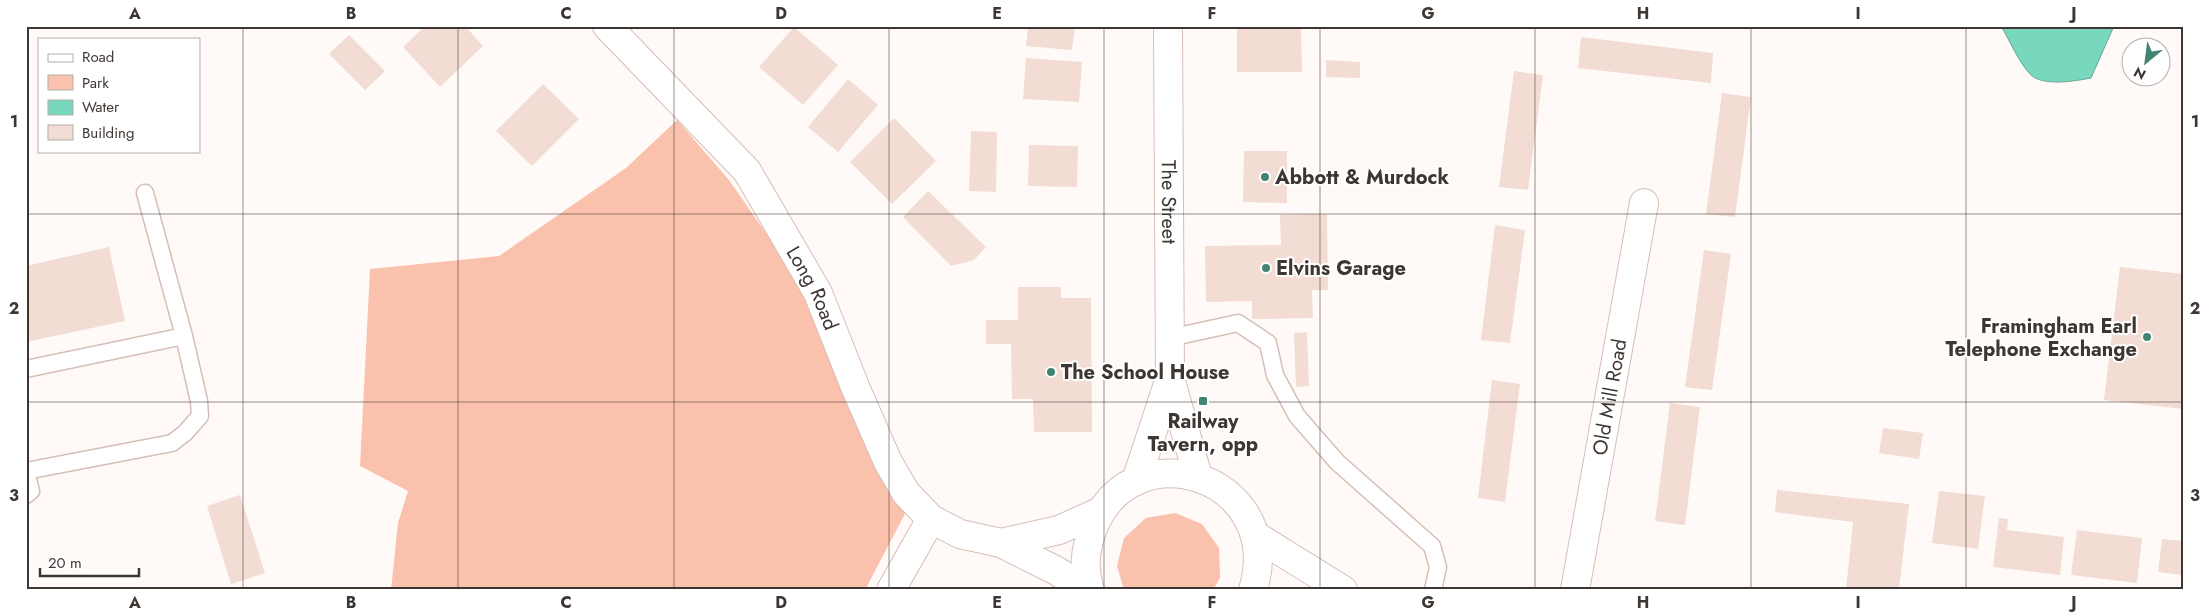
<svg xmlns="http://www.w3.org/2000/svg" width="2209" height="616" viewBox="0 0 2209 616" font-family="Jost,sans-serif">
<rect width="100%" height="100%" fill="#fffaf8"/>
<path fill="#fac2ad" d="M677 120 729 180 770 239 852 380 907 510 865 590H391L398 523 408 491 360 466 370 269 499 256 626 168Z
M1175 513 1202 524 1219 548 1220 578 1213 590H1124L1117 566 1124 538 1146 518Z"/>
<path fill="#77d8be" stroke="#66a794" d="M2001 26H2114L2091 78C2075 81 2042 87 2030 74 2018 61 2010 41 2001 26Z"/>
<path fill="#f2dcd4" d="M425 26H465L483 46 440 87 403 47Z
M1028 26H1075L1072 50 1026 46Z
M1237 26H1301L1302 72H1237Z
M794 27 838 65 803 105 759 67Z
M349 35 385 71 365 90 329 54Z
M1581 37 1713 53 1711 83 1578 68Z
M1026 58 1082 62 1079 102 1023 99Z
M1326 60 1360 62V78L1326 77Z
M1514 71 1543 75 1528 190 1499 187Z
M848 79 878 105 838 152 808 127Z
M543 84 579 119 532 166 496 131Z
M1722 93 1751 97 1735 217 1706 214Z
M894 118 936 161 892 204 850 162Z
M971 131 997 132 996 192 969 191Z
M1029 145 1078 146 1077 187 1028 186Z
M1244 151H1287V203L1243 202Z
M928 191 986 247 974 260 951 266 903 217Z
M1327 214 1328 290H1312L1313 318 1252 319V301L1206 302 1205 246 1281 245 1280 215Z
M1495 225 1525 230 1510 343 1481 340Z
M109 247 125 321 26 342V266Z
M1704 250 1731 254 1712 390 1685 387Z
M2120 267 2183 274V409L2104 400Z
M1018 287H1061V298H1091L1092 432H1034L1033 399H1012L1011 344H986V320H1018Z
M1307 332 1309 386 1296 387 1294 333Z
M1492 380 1520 384 1505 502 1478 498Z
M1670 403 1700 407 1685 525 1655 521Z
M1883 428 1923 433 1919 459 1879 453Z
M1777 490 1909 504 1899 590H1846L1853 522 1775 512Z
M1939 491 1985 496 1978 549 1932 543Z
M240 495 265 573 231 584 207 506Z
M1999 518 2008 519 2007 530 2064 537 2060 575 1993 567Z
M2077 530 2142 538 2137 583 2071 575Z
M2162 539 2183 541V575L2158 572Z"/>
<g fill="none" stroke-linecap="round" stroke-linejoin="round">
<g stroke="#d5bfb7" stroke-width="19">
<path id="service" d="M1169 338 1238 323 1268 343 1275 375 1297 416 1337 462 1432 546 1438 567 1433 590
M26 369 184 336
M26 471 172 443 185 433 200 416 199 401 184 336 145 193
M26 473 31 491 26 495"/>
</g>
<g stroke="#d5bfb7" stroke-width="30">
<g id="minor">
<path id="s1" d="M1575 590 1644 203"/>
</g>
</g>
<g stroke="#d5bfb7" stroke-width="30">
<g id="tertiary">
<path id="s2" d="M607 26 747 171 818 293 856 389 888 462 906 493 931 519 960 534 1001 543 1057 571 1085 590"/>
<path d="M1256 536 1343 590"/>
<path d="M1001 543 1059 530 1099 512"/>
<path d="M891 590 931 519"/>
</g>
</g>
<g stroke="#d5bfb7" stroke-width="30">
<g id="secondary">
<path id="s3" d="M1168 26 1170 378 1198 477"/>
<path d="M1136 481 1170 378"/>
<path d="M1090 590C1083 569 1085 551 1092 531 1130 426 1287 476 1253 590"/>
</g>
</g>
<use href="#service" stroke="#fff" stroke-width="16"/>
<use href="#minor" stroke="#fff" stroke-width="28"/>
<use href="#tertiary" stroke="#fff" stroke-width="28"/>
<use href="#secondary" stroke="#fff" stroke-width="28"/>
</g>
<path fill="none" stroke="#3e3632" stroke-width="1" stroke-opacity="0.55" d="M243 26V590M458 26V590M674 26V590M889 26V590M1104 26V590M1320 26V590M1535 26V590M1751 26V590M1966 26V590M26 214H2183M26 402H2183"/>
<g fill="#438372" stroke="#fff" stroke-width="2">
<circle cx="1265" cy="177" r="5"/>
<circle cx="1266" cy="268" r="5"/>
<circle cx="2147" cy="337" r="5"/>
<circle cx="1051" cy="372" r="5"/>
<rect x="1198" y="396" width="10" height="10" rx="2.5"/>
</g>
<g text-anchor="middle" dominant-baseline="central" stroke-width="4" stroke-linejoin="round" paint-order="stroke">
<g font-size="20" font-weight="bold" fill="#3e3632" stroke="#fff" text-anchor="start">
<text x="1275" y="177">Abbott &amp; Murdock</text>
<text x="1276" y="268">Elvins Garage</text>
<text x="2137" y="326" text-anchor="end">Framingham Earl<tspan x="2137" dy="23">Telephone Exchange</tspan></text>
<text x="1061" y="372">The School House</text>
<text x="1203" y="421" text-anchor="middle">Railway<tspan x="1203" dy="23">Tavern, opp</tspan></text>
</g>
<g font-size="20" fill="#3e3632" stroke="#fff">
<text stroke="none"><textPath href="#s3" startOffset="176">The Street</textPath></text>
<text stroke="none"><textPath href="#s2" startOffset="336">Long Road</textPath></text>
<text stroke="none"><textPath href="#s1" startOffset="196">Old Mill Road</textPath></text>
</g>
</g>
<rect width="2209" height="616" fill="none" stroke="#ffffff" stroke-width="55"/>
<rect x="38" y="38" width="162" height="115" fill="#ffffff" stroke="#b2afad"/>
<rect x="48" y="54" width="25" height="8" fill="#ffffff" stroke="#b2afad"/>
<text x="82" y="62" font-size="15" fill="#3e3632">Road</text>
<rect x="48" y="75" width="25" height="15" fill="#fac2ad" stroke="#b2afad"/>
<text x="82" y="88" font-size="15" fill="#3e3632">Park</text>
<rect x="48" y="100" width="25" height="15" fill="#77d8be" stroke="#b2afad"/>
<text x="82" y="112" font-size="15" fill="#3e3632">Water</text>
<rect x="48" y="125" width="25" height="15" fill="#f2dcd4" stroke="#b2afad"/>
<text x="82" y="138" font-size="15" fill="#3e3632">Building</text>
<g transform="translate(2146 62) rotate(209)"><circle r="24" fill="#ffffff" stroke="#b2afad"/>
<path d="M0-4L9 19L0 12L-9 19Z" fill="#438372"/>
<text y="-8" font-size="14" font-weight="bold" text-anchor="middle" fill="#3e3632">N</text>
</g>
<path d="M40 568v8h99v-8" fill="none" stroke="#3e3632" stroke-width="2.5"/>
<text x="48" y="568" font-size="15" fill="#3e3632" stroke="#ffffff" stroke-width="4" paint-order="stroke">20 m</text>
<rect x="28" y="28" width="2154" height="560" fill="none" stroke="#3e3632" stroke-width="2"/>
<g font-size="16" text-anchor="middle" font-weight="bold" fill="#3e3632">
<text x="135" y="19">A</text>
<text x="351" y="19">B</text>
<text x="566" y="19">C</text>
<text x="781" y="19">D</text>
<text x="997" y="19">E</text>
<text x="1212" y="19">F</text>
<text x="1428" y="19">G</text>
<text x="1643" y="19">H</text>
<text x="1858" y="19">I</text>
<text x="2074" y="19">J</text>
<text x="14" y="127">1</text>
<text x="2195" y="127">1</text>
<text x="14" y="314">2</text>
<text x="2195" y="314">2</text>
<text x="14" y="501">3</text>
<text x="2195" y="501">3</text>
<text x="135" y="608">A</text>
<text x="351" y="608">B</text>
<text x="566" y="608">C</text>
<text x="781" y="608">D</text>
<text x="997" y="608">E</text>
<text x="1212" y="608">F</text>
<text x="1428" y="608">G</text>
<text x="1643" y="608">H</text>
<text x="1858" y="608">I</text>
<text x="2074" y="608">J</text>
</g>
</svg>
